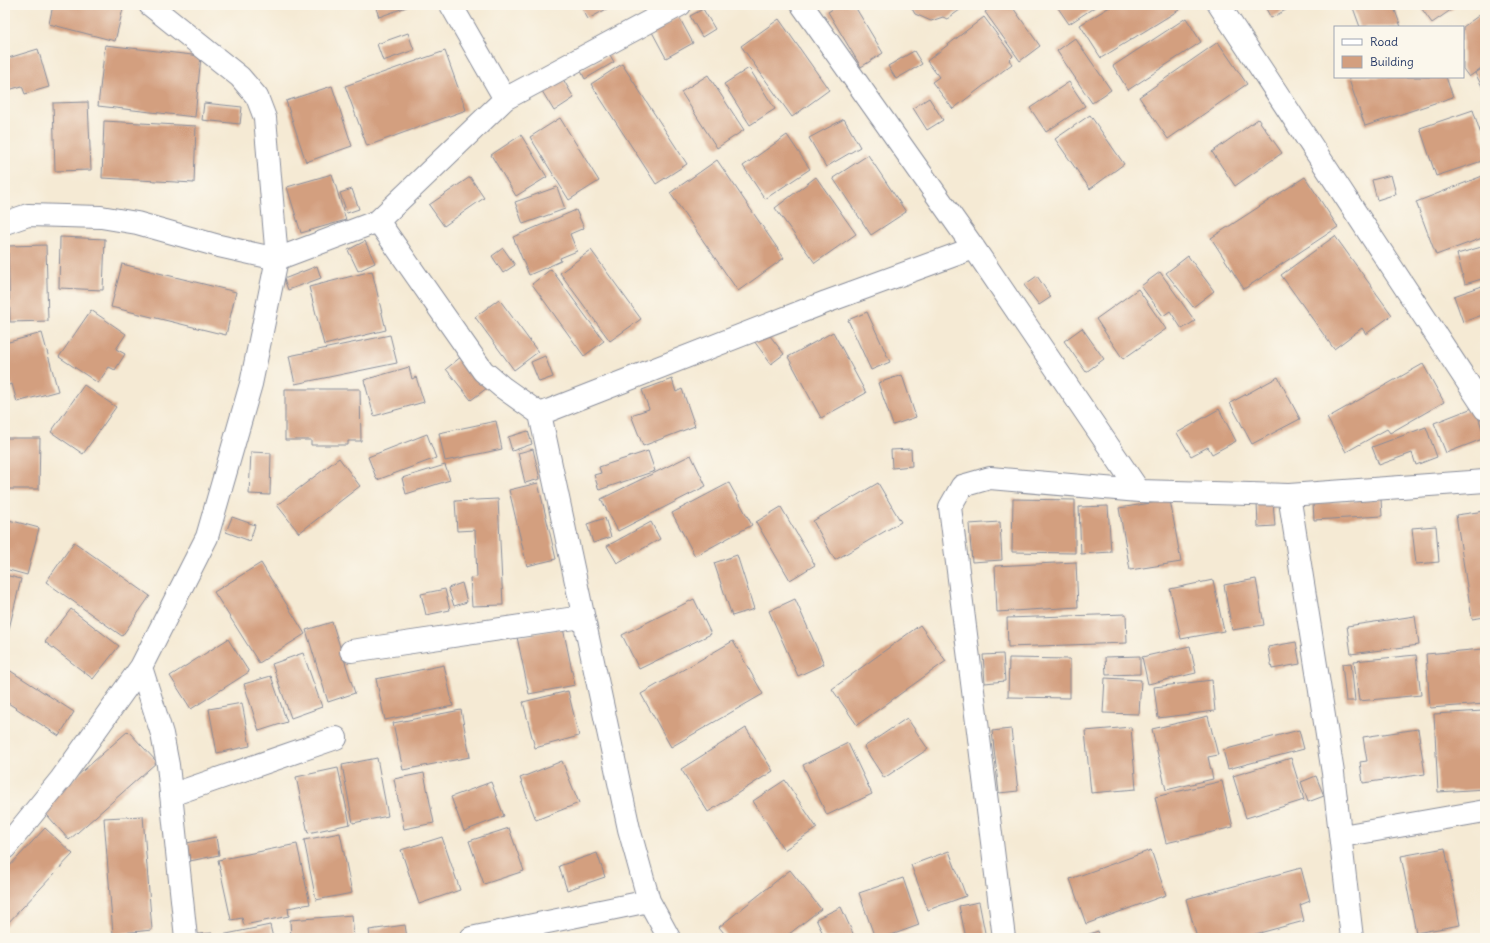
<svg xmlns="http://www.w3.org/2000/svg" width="1490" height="943" viewBox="0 0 1490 943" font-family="Delius,sans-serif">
<rect width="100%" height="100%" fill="#fbf7ec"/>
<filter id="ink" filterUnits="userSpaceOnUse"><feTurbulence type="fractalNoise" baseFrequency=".025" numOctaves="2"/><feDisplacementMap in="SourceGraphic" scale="8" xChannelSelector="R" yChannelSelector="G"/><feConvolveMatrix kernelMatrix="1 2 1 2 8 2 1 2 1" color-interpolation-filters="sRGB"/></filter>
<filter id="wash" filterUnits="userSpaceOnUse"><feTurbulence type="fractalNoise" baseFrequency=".012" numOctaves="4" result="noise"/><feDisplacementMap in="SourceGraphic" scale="16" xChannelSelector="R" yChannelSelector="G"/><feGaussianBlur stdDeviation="0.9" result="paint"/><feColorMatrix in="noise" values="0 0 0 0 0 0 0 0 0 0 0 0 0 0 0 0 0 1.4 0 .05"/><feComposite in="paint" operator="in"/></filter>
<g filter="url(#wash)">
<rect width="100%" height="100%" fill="#f5ead4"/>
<g id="blocks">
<path fill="#d39f7f" d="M53 5H124L115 41 49 24Z
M375 5H412L379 17Z
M580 5H614L588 19Z
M839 5H854L883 53 861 67 828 12Z
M910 5H967L947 19 943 17 931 21 915 14Z
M994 5H1011L1040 46 1020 61 985 12Z
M1056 5H1098L1069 24Z
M1113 5H1176L1179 10 1101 58 1080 25Z
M1264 5H1295L1271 18Z
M1352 5H1393L1401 27H1360Z
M1419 5H1458L1432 23Z
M703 9 715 29 702 37 690 16Z
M1485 11V65L1469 77 1463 69V27Z
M679 17 693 43 666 58 652 32Z
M984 17 1013 56 1009 60 1012 64 953 109 932 82 939 77 927 61Z
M1186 18 1201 42 1128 90 1113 66Z
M779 19 829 90 792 117 741 46Z
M408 33 414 50 383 61 377 44Z
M1075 38 1111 90 1092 103 1057 51Z
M1218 42 1247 84 1168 139 1139 97Z
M105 45 201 56 195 117 98 106Z
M38 49 49 87 25 94 22 86 5 91V59Z
M445 51 466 110 367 146 345 86Z
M914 51 922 64 896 79 888 66Z
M610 55 614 62 585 79 581 71Z
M622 64 687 164 656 184 591 84Z
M1485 67V92L1475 73Z
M749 68 775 109 750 125 724 84Z
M708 75 744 130 717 148 681 92Z
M1348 77H1446L1453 97 1365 126Z
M563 79 574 98 554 111 542 91Z
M1069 82 1085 106 1046 132 1030 108Z
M332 86 352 146 306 162 286 101Z
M929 98 943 120 927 130 913 108Z
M88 102 91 170 55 171 53 103Z
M204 103 242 107 240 124 202 120Z
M1473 110 1485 147V160L1436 176 1420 128Z
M1090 115 1124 164 1090 189 1055 139Z
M560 118 599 181 569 200 530 137Z
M844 119 860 147 826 167 809 138Z
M1258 119 1282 153 1235 186 1212 152Z
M104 121 196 126 194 183 102 178Z
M521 135 547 177 516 196 491 155Z
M787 135 810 169 765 199 743 166Z
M868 155 906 212 871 235 833 178Z
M717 160 784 258 738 291 670 193Z
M332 174 346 220 301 233 287 187Z
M1391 175 1396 194 1377 200 1372 180Z
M1485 175V237L1436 255 1416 202Z
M470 177 484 198 444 226 429 205Z
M816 177 856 234 815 263 775 208Z
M1305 177 1338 227 1244 289 1211 238Z
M557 187 565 209 523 224 515 202Z
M352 189 359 209 347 213 340 193Z
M576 210 584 228 570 234 577 251 560 258 561 261 529 275 513 237Z
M1335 236 1392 315 1366 334 1362 328 1334 349 1281 275Z
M60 237 105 239 103 290 59 288Z
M365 241 375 263 358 271 348 250Z
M46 245 48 321 10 322 8 246Z
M1485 246V278L1465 284 1457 254Z
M503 248 515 265 503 273 492 256Z
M591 250 641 319 610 341 560 273Z
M1188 256 1214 291 1193 307 1166 273Z
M122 264 236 292 226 335 111 307Z
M317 266 321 278 288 290 284 279Z
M551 269 604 341 584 356 532 284Z
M372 271 386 330 324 345 309 287Z
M1160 272 1195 321 1182 329 1170 311 1163 316 1141 286Z
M1037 276 1051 297 1039 305 1024 285Z
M1485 285V314L1463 322 1454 296Z
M1138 289 1166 329 1123 359 1096 319Z
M499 299 538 352 514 370 475 317Z
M91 310 126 334 116 349 125 354 115 370 109 367 98 383 59 357Z
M867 312 890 362 871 370 848 320Z
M1082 328 1104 359 1086 372 1064 341Z
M767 332 784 354 771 364 754 341Z
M833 332 866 393 821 418 788 357Z
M42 333 58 391 17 402 12 384 5 386V343Z
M390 335 397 363 295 384 289 356Z
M462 356 487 388 471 400 446 369Z
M545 356 553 377 539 382 531 362Z
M1423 364 1444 402 1390 433 1387 429 1346 452 1327 418Z
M409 367 412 379 416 377 424 402 374 416 364 380Z
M902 375 916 417 893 425 878 383Z
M1278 377 1300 419 1252 444 1230 403Z
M672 379 676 392 682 389 695 426 643 446 631 415 649 409 642 390Z
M84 385 116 407 83 454 51 432Z
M285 389H360L361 441H348V445H311V440H285Z
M1475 407 1485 438 1446 453 1434 423Z
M1219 409 1236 441 1212 454 1208 447 1191 456 1177 433Z
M496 421 502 449 445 461 439 433Z
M1426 427 1437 457 1416 465 1412 453 1379 465 1372 447Z
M528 431 532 444 512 451 508 437Z
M427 434 436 458 377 480 368 457Z
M5 438H40L39 489H5Z
M533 449 540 479 525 483 518 453Z
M911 449 912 466 892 468 891 450Z
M648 451 655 471 599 490 594 475 601 473 599 467Z
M251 452 271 453 270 495 249 494Z
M691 455 706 486 618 531 601 499Z
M339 458 360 486 299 533 277 505Z
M445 465 450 480 406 494 402 478Z
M538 483 556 559 527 566 509 490Z
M729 483 752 525 695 556 672 513Z
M878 483 901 522 835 560 813 521Z
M498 499 503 605 472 606 470 578 477 577 475 530 457 531 455 501Z
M1013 499 1075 500V553L1012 552Z
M1381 499 1382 516 1314 520 1313 503Z
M1170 500 1181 562 1130 570 1119 508Z
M1273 502 1275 526 1258 527 1257 503Z
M1108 506 1111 552 1081 554 1079 507Z
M781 507 815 565 790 580 756 522Z
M1485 511V617L1472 619 1456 515Z
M232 517 255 525 250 541 226 532Z
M605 518 611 537 593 543 587 524Z
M5 519 39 528 27 575 5 569Z
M651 522 660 539 617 563 607 546Z
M1000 522 1002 560 972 562 969 524Z
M1436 526 1439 562 1416 564 1412 528Z
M74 542 150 596 122 636 46 582Z
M737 555 754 609 732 616 714 563Z
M1076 562 1078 607 997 612 995 566Z
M261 563 305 634 259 663 214 592Z
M5 575 21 579 7 637H5Z
M1256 579 1264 625 1232 630 1224 585Z
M1213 580 1224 631 1181 639 1170 589Z
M462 583 467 602 454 606 448 588Z
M445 589 450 610 426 615 421 594Z
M694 599 711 634 639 669 622 635Z
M795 599 824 664 798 676 769 611Z
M71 609 119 646 93 679 45 642Z
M1126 614 1127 643 1008 647 1007 618Z
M1415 616 1419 645 1351 654 1347 626Z
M332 622 355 693 328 702 306 630Z
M920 625 946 661 857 725 832 689Z
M563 628 575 685 529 694 517 637Z
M228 639 249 672 191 709 170 676Z
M733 641 763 694 671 747 641 694Z
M1296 642 1300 664 1272 669 1268 647Z
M1190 646 1196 673 1148 684 1142 657Z
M1483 649 1485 704 1430 708 1426 654Z
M303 653 322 707 291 718 272 664Z
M1003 654 1005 681 985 683 983 655Z
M1416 655 1421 695 1359 701 1354 661Z
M1140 656V674L1106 675 1105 657Z
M1009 658 1070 659V698L1008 697Z
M1351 663 1355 701H1346L1342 664Z
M444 665 453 706 385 720 376 679Z
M6 668 74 712 59 736 8 703 5 708Z
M271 676 287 722 259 731 244 684Z
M1105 678 1141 680 1139 714 1103 713Z
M1212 680 1215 711 1158 718 1154 687Z
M568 691 579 736 535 748 523 702Z
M242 703 250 746 217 753 209 709Z
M461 710 470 757 403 770 393 723Z
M1483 711 1485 789 1438 792 1434 714Z
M1208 716 1218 755 1208 757 1213 779 1166 790 1152 729Z
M907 718 928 749 884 778 864 747Z
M1131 727 1136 789 1091 793 1085 731Z
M746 728 773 771 708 812 681 769Z
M1011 729 1018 791 999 793 992 731Z
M1418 729 1425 774 1363 783 1360 762 1367 761 1363 737Z
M1299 730 1304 749 1228 769 1223 750Z
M128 731 157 762 69 840 41 808Z
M848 743 872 794 827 815 803 765Z
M377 758 388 816 353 823 342 765Z
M1291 758 1304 800 1246 818 1233 776Z
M562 761 579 803 536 820 520 778Z
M338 768 350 824 308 833 296 777Z
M424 773 434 823 404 829 394 779Z
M1316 776 1324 796 1308 802 1301 782Z
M785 780 817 828 784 850 753 801Z
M1222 781 1233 827 1166 843 1155 797Z
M491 782 504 816 464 831 451 797Z
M143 816 152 930 113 934 104 818Z
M45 828 73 854 5 926V871Z
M509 828 524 871 484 884 469 841Z
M340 833 352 893 316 900 304 840Z
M216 837 219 855 190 861 187 843Z
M442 837 460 890 419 904 401 850Z
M297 844 310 904 288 908 289 916 244 925 242 918 231 920 218 860Z
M1445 848 1460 925 1416 933 1401 856Z
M1151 850 1166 895 1086 924 1070 879Z
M949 851 966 896 928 910 911 865Z
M597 853 605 877 567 890 559 866Z
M1301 868 1310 901 1300 905 1304 921 1241 938H1197L1186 899Z
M790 870 821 909 784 938H728L719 927Z
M903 878 919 925 883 938H875L859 893Z
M979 902 986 938H966L959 906Z
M841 907 855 938H825L816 919Z
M352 915 354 938H291L290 920Z
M270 925 273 938H217V936Z
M405 925 407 938H370L369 930Z
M1098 931 1100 938H1078Z
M212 933V938H198V934Z"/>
</g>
</g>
<g filter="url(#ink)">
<use href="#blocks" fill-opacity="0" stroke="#888c99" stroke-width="1"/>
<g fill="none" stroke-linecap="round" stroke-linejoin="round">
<g stroke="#888c99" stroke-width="24">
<path id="minor" d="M451 5 505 99
M802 5 974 248 1139 491
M1219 5 1485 409
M378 221 483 371 502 387 540 414 629 829 649 901 669 938
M5 223 28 215 101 217 137 223 219 246 277 259 378 221 505 99 680 5
M540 414 826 302 974 248
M1289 495 1333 773 1352 938
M351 651 582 617
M141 667 162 734 168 765 186 938
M171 795 336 738
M1342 836 1485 811
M5 848 61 779 141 667 207 537 251 384 277 259 265 118 257 97 240 77 150 5
M471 938 649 901
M1004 938 950 507 962 486 990 478 1139 491 1289 495 1485 481"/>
</g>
<use href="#minor" stroke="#fff" stroke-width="22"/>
</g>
</g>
<rect width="1490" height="943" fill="none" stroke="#fbf7ec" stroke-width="20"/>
<rect x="1334" y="26" width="130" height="52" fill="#fbf7ec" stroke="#a1a7b3"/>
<rect x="1342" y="39" width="20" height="6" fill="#ffffff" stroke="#a1a7b3"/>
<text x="1370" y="46" font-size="12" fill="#1b2f5e">Road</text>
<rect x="1342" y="56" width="20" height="12" fill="#d39f7f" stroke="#a1a7b3"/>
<text x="1370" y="66" font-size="12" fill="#1b2f5e">Building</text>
</svg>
